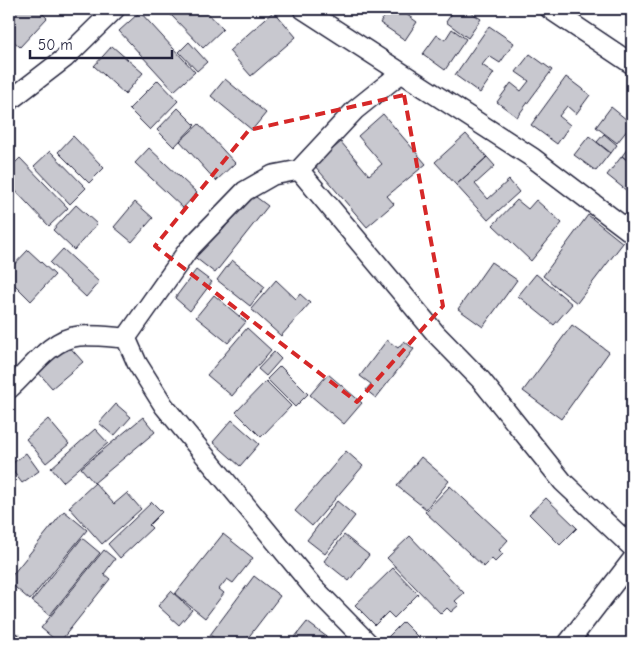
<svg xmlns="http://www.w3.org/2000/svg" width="641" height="652" viewBox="0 0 641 652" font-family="'Comic Neue',sans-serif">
<rect width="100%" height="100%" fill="#fff"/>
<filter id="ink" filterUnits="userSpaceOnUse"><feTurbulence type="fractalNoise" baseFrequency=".02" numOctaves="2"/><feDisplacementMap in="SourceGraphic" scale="10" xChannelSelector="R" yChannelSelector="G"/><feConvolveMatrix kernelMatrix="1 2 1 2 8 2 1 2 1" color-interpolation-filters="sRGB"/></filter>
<g filter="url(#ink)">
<path fill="#c8c8cf" stroke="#22223b" d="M9 9H38L47 18 20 47 9 37Z
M177 9H204L223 29 203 48 171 15Z
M357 9H375L369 17Z
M389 9H399L417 22 405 40 380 23Z
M455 9H466L481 19 468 38 446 22Z
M274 11 296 37 251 76 229 51Z
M140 12 195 72 174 91 119 31Z
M489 26 514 43 500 63 489 56 482 65 494 73 480 93 455 75Z
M452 29 466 39 445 70 423 54 437 35 445 40Z
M189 42 207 62 197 71 179 52Z
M112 46 143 73 125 94 94 66Z
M530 54 552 70 517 117 497 102 511 83 521 91 529 81 516 72Z
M566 77 590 95 576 114 567 106 559 116 570 125 557 144 531 125Z
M225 79 266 113 252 130 211 96Z
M158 80 178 101 150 130 129 109Z
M611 107 632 124 617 143 596 127Z
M178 108 195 125 174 147 157 130Z
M383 114 426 164 387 196 394 204 367 227 314 165 341 142 369 175 382 164 358 136Z
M199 124 235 163 216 181 180 141Z
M466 134 487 157 456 185 435 162Z
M604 134 617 145 611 153 597 142Z
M73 136 104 168 89 183 58 152Z
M589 136 610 153 596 171 574 155Z
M149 148 197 193 183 208 135 163Z
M628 148 632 151V164L622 156Z
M50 151 86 188 70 204 34 166Z
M622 156 632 164V195L607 175Z
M487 157 495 166 475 184 488 199 509 180 519 192 488 220 456 185Z
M20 158 68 208 49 226 9 184V169Z
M252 194 268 206 215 273 192 255 215 226 222 231Z
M517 200 528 209 536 200 562 223 531 261 493 225Z
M135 202 153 218 132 242 114 227Z
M76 205 97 224 74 250 53 230Z
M588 215 623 243 577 303 543 276Z
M63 249 99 282 86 297 50 263Z
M28 250 55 275 31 301 9 279V270Z
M232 260 265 287 250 306 217 280Z
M491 262 517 280 483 327 458 309Z
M196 270 212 282 190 311 175 298Z
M536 274 572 304 554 325 518 296Z
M276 280 296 299 300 294 310 303 281 336 251 309Z
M214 295 246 322 228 343 196 317Z
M572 325 609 352 561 419 523 391Z
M247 328 271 350 232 396 207 375Z
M387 340 398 348 404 341 414 349 376 398 366 390 371 384 360 376Z
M67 344 83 362 52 388 36 370Z
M274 352 281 359 266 376 258 369Z
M280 366 308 394 295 407 267 379Z
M328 374 362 403 344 424 310 395Z
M266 381 291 406 261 437 236 412Z
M116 404 131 417 114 436 99 423Z
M143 417 155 432 94 483 81 468Z
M48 419 69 444 46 463 26 439Z
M232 420 259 444 240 466 213 442Z
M95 429 108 443 63 482 51 468Z
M346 451 363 466 312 526 295 511Z
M26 453 39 471 22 483 9 466Z
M421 457 449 481 426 509 397 486Z
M95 483 114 504 127 493 141 509 102 544 69 507Z
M450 486 508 540 499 550 503 554 495 562 492 559 484 567 425 512Z
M546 498 577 528 560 545 529 514Z
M337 501 355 516 325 554 307 540Z
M152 502 162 512 149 525 152 528 120 558 108 544Z
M64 511 87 530 30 600 9 582V579Z
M223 534 253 558 233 583 227 579 219 589 224 593 205 618 175 594Z
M344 535 369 555 349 581 324 561Z
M410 536 464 593 455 601 459 605 451 612 447 608 441 614 387 558Z
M82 538 100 553 50 615 32 601Z
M104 550 115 559 104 574 110 579 59 643 41 628Z
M393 568 418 594 394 618 388 612 375 625 355 605Z
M254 576 280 596 244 643H221L210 635Z
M171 591 192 610 179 625 158 606Z
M307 622 327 637 322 643H290Z
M403 622 424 643H387L384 641Z"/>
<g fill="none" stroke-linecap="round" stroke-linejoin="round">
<g stroke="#22223b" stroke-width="22">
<path id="minor" d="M303 9 533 158 632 233
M550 9 632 64
M9 101 65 58 115 9
M299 170 437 335 481 380 563 482 632 547
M9 389C30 371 49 339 79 336 94 335 111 337 126 338
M9 642 12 643
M368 643 313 587 164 406 137 363 126 338 188 250 245 191 273 175 299 170 355 110 401 73
M568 643 632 560"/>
</g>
<use href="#minor" stroke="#fff" stroke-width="19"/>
</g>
</g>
<path fill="none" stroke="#d62828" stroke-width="4" stroke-dasharray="10 6" stroke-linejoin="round" d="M404 95 443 306 357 402 155 246 249 130Z"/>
<rect width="641" height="652" fill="none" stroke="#fff" stroke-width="30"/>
<rect x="15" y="15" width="611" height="622" fill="none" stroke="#22223b" stroke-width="2" filter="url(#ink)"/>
<path d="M30 50v8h142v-8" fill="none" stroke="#22223b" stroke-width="2.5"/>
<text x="38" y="50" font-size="15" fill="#22223b" stroke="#ffffff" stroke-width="4" paint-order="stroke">50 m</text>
</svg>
